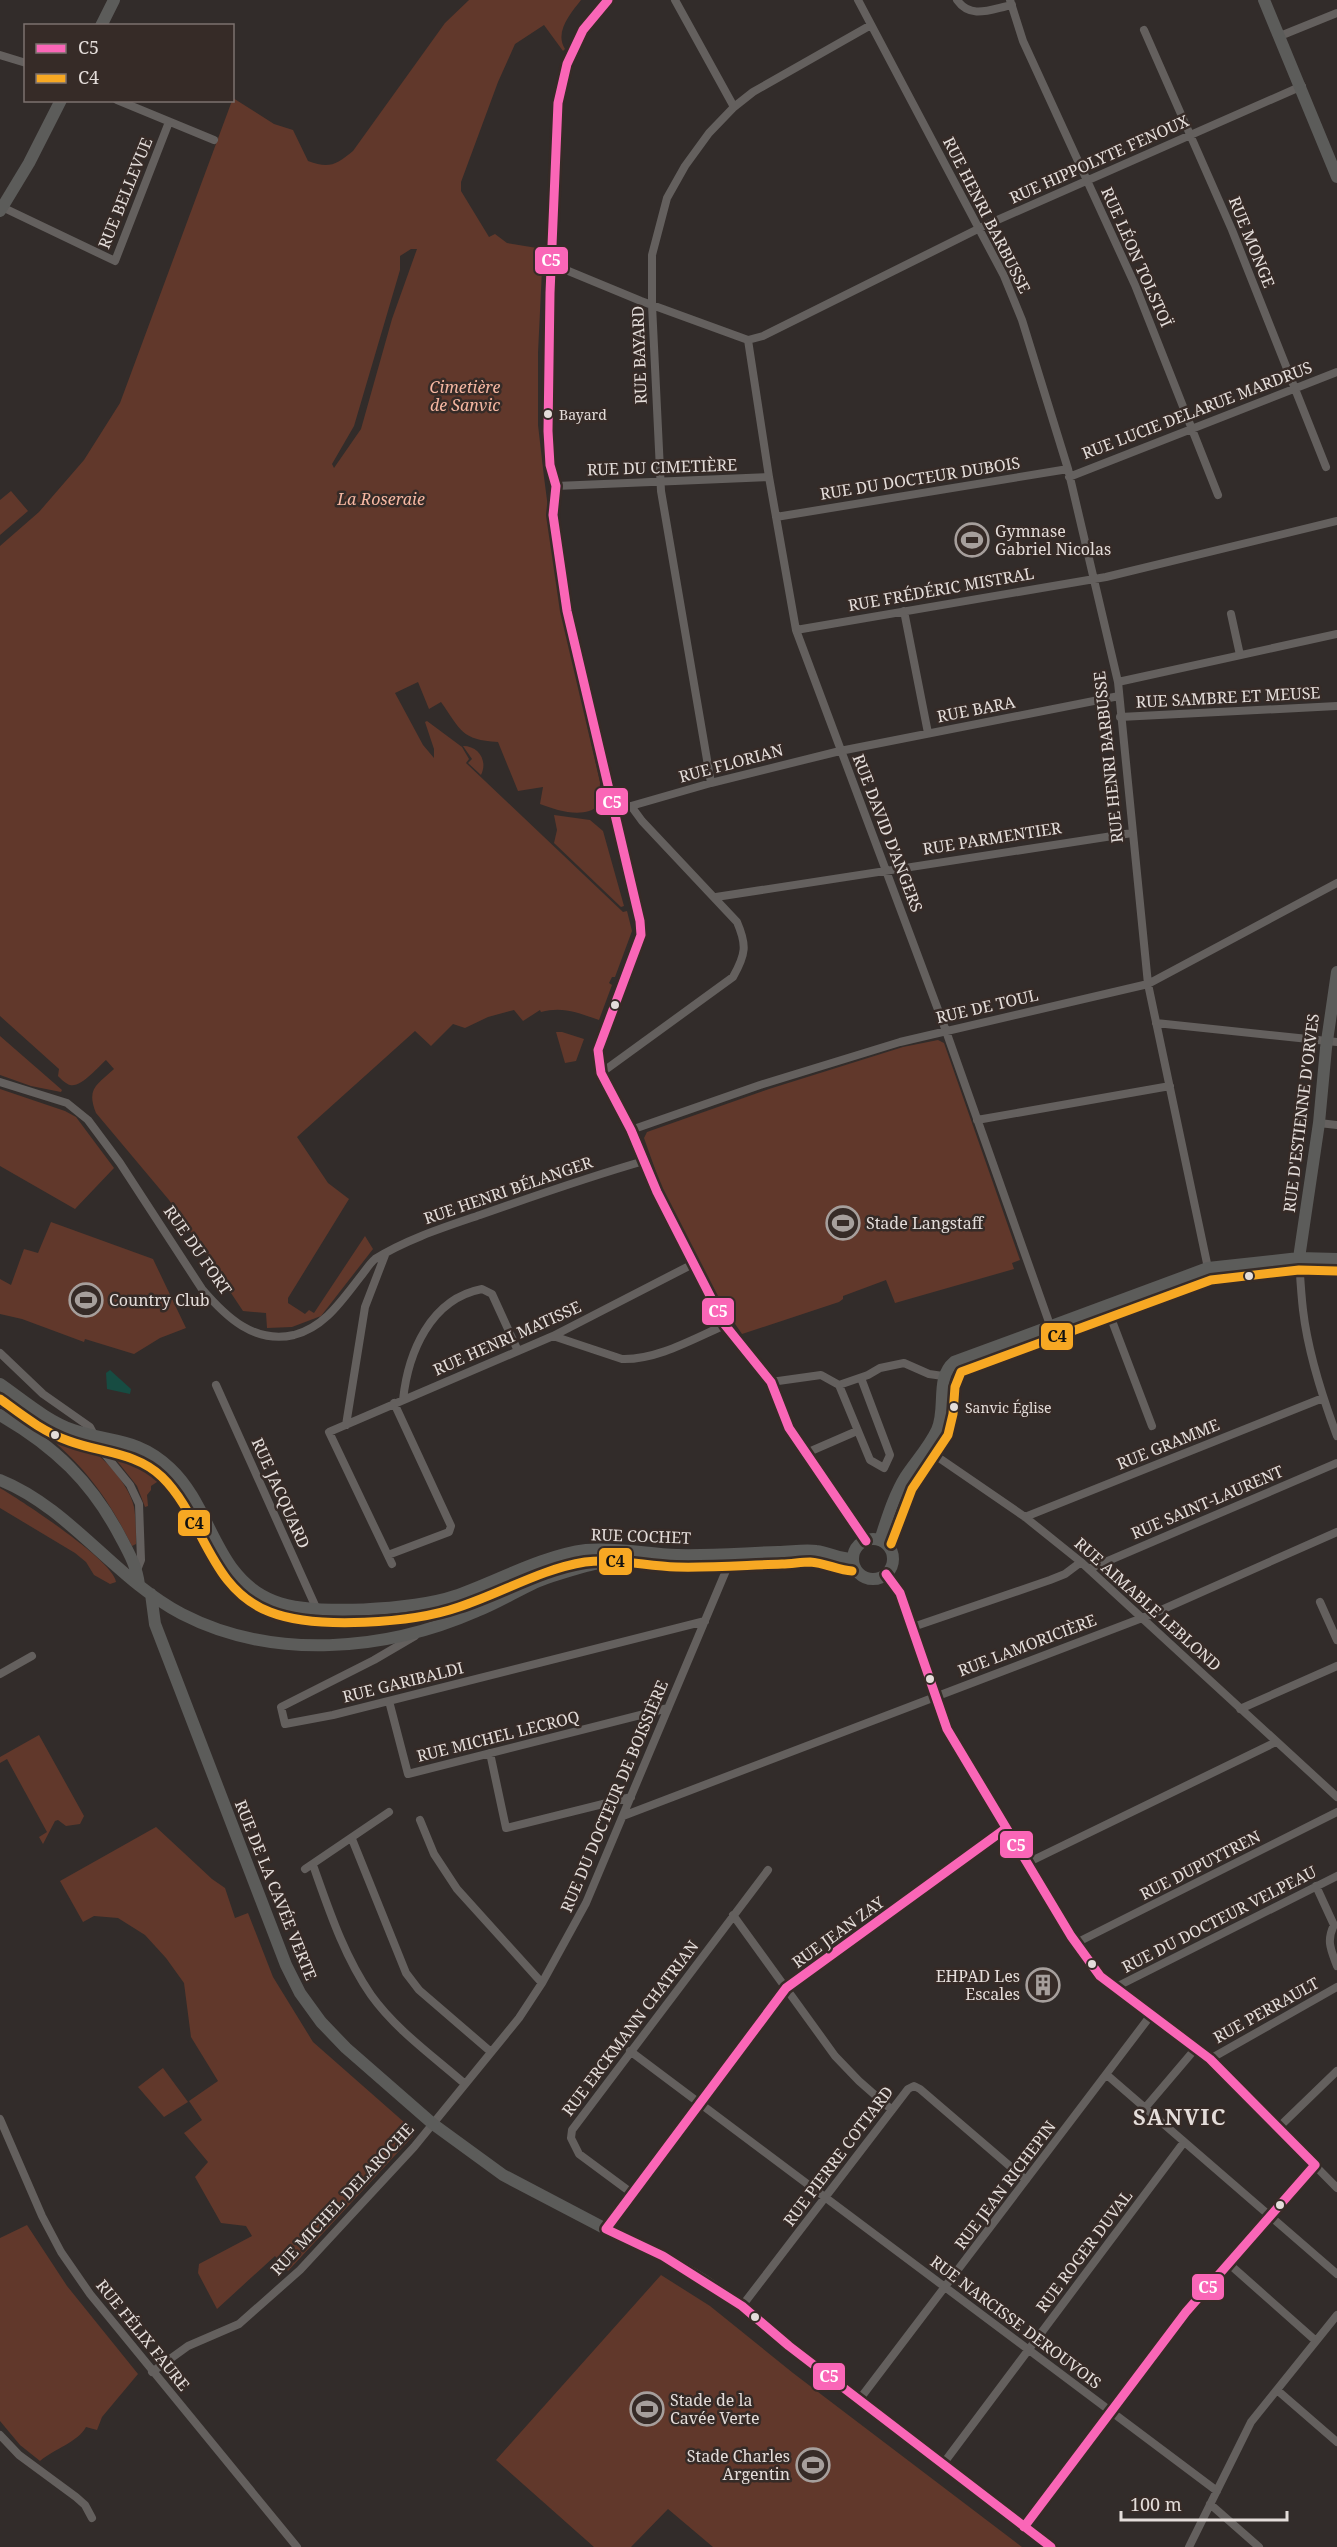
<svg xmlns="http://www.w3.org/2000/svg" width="1337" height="2547" viewBox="0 0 1337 2547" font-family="'Noto Serif',serif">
<rect width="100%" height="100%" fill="#322c2a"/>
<path fill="#61382b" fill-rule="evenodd" d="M469 0H581C571 13 554 32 565 49L563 51 544 25 515 44 498 82 461 182V191L489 237 495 234 507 243 543 249 538 353V425L544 477 561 608 600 782 599 805C585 819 558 811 540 804L543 787 518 791 498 742C461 740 461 730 441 702L429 709 418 682 395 693 423 745 434 758V749L425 722 427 721 462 747 469 759 466 763 623 912 627 911 632 931 615 977H612L609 983 612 985 599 1020C579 1013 563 1006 541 1012L540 1010 523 1021 514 1010 488 1017 465 1028 453 1024 431 1046 415 1031 297 1137 328 1183 349 1199 288 1298V1303L305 1314 309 1310 314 1313 365 1236 373 1249 321 1316 292 1327 267 1328 266 1313 243 1311 169 1200 96 1113C86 1088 97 1085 114 1069L106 1060C98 1067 81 1088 70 1085 66 1084 61 1079 58 1076L59 1069 0 1016V546L39 512 84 460 120 403 233 98 274 124 293 130 308 161C329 169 336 165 353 151L445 23ZM411 249H417L392 319 361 429 334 468 332 464 354 426 400 270V256Z
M11 491 28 511 0 535V500Z
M463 746C479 746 488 761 481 775L468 763 472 759Z
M554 815 590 820 603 831 624 906 621 907 554 843 557 830Z
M556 1032H562L584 1039 576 1061 565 1063Z
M0 1036 62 1090 61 1092 31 1086 0 1075Z
M938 1040 944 1043 1020 1260 1012 1263 1014 1269 895 1303 886 1280 843 1296V1299L839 1302 742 1334 718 1299 661 1186 644 1138 647 1132 769 1089 903 1047Z
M0 1089 65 1111 76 1117 114 1168 75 1209 0 1166Z
M51 1222 153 1259 186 1328 160 1338 134 1354 85 1339 84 1342 22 1319 0 1314V1279L11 1285 24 1249 38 1253Z
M43 1429C58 1436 76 1441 90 1449 107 1460 130 1487 134 1507 136 1519 136 1532 136 1544L132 1546C107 1496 85 1467 42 1431Z
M117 1454 137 1461 163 1478 151 1486V1490L147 1495 148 1506 145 1507 137 1486 114 1457Z
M0 1488C22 1501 114 1561 116 1582L110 1584 94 1575 86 1562 75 1553 0 1508Z
M39 1735 84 1816 80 1824 66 1826 58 1820 55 1821 43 1844 39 1837 47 1832 7 1759 0 1763V1757Z
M156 1827 212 1879 225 1888 235 1918 248 1913 273 1977 313 2042 413 2130V2136L288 2271 275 2256 217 2309 198 2273 199 2264 252 2236 246 2226 221 2223 195 2177 208 2162 184 2133 202 2120 189 2101 218 2081 191 2037 184 1983 166 1958 145 1935 118 1918 94 1916 83 1922 60 1881Z
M163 2068 188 2102 164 2117 138 2087Z
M27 2225 67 2286 138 2374 102 2417 97 2430 86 2427C78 2442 54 2449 40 2461L20 2445 0 2421V2238Z
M661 2275 710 2306 793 2373 1022 2547H713L668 2509 631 2547H594L496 2460Z"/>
<path fill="#174c42" d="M110 1370 131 1389 130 1394 107 1389 106 1373Z"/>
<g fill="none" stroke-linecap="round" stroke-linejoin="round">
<path stroke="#64605e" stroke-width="8" d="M608 0 583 30 567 64 558 103 550 293 548 431 550 465 556 486 553 515 567 611 640 921 641 935 598 1050 601 1073 631 1130 657 1192 725 1325 771 1382 789 1428 866 1541
M675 0 734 107
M858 0 1004 276 1022 320 1068 469 1118 682 1148 984 1208 1268
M957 0C971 20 991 9 1012 5
M1010 0 1023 41 1135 285 1218 495
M1144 30 1232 230 1326 467
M1280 36 1337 13
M0 55 26 63
M117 100 214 140
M2 207 115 261 169 122
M551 268 566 270 641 301 748 340
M748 340 769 477 796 630 946 1031 1050 1325
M748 340 763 336 986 225 1302 86
M1069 477 1337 372
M556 486 769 477
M776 517 1068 469
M904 611 928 733
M1231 614 1240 655
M796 630 1106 577 1337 521
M1118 682 1337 634
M1120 717 1337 706
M711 783 661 491 652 305V255L667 198 685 166 709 133 734 107 753 92 871 25
M631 806 711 783 840 751 1119 696
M716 897 1132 833
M1156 1023 1337 1042
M601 1073 733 977C746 954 747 945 737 922L642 821 631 806 612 808
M0 1082 67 1103 88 1120 120 1163 202 1289C226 1317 254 1344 294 1335 325 1327 342 1300 361 1276 365 1271 370 1263 375 1259 407 1239 445 1227 480 1215 534 1196 588 1177 644 1161
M977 1120 1170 1086
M1319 1123 1337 1125
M631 1130 760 1085 900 1042 1148 984 1337 883
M1299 1258C1300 1275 1301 1293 1303 1310 1308 1353 1322 1396 1337 1436
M1106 1305 1152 1426
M553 1336 622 1359C657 1360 693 1339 725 1325
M0 1353 43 1394 90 1427 103 1452 130 1485 139 1504 141 1560 137 1570
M771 1382 821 1375 839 1385
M216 1385 318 1612
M839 1385 870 1460 884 1468 890 1455 861 1378
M839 1385 868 1375 880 1368 904 1363 929 1374 943 1376
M403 1400C408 1353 430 1299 482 1289L492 1294 518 1351
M346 1425 365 1307 385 1255
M926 1449 1025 1517 1081 1562 1337 1797
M804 1454 857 1431
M1025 1517 1323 1398
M388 1555 449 1532 451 1526 394 1403
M392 1564 329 1432 553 1336 693 1264
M1089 1569 1337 1463
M886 1574 900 1593 947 1729 1071 1936 1100 1976 1210 2059 1337 2188
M1320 1602 1337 1640
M910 1628 1050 1580 1065 1574 1081 1562
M415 1636 374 1660 281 1707 285 1724 333 1715 705 1621
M0 1674 32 1656
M389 1701 408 1774 668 1708
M1240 1709 1337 1666
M490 1753 506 1828 631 1797
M623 1816 1150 1615 1337 1532
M420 1820 434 1854 457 1889 542 1983
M352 1839 406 1973 419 1990 491 2052
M1027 1863 1276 1742
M313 1865C329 1910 344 1956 371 1995 396 2030 433 2056 465 2084
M305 1869 389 1812
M1316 1886 1334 1925C1326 1941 1331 1950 1337 1966
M733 1915 835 2056 859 2081 892 2110
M1076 1943 1337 1812
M1114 1988 1337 1876
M630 2051 1217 2491
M1210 2059 1337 1987
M1107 2075 1337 2274
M1145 2108 1196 2048
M0 2119 42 2216 61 2252 90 2294 297 2547
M1278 2128 1337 2071
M633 2194 579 2154 571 2138 572 2130 768 1870
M606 2229 786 1988 1005 1829
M1228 2263 1316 2341
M742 2306 908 2089 914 2086 920 2089 1026 2180
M152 2372 188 2346 239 2324 300 2270 414 2147 519 2018 542 1983 586 1903 733 1554
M1277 2390 1337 2442
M859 2400 1151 2015
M0 2435 19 2455 76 2497 85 2505 92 2518
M943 2464 1184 2142
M1210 2504 1259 2547
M1024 2527 1186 2312 1315 2165
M1189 2547 1251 2422 1337 2315"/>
<path stroke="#5c5c5a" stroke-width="12" d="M1264 0 1337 177
M101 26 114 0
M0 211 29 163 61 100
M1299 1258 1319 1123 1326 1048 1337 972
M0 1384C23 1400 47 1421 73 1430 111 1443 137 1437 170 1468 213 1508 214 1578 274 1601 312 1616 415 1610 455 1596 495 1582 544 1555 586 1550 616 1547 647 1554 677 1555 711 1556 745 1553 778 1552 790 1552 805 1549 816 1551 830 1553 840 1559 853 1559
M12 1402 56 1433 72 1440 121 1450 139 1456 160 1470
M0 1415C54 1446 92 1482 121 1538 129 1553 137 1567 139 1585
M0 1480C70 1508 115 1579 182 1614 273 1661 386 1651 477 1611 497 1603 515 1592 534 1583 550 1576 569 1571 586 1566 607 1560 632 1561 654 1558
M175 1484 202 1535
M853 1559a20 20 0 1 1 40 0a20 20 0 1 1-40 0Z
M880 1540C887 1519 894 1495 906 1476 916 1461 929 1447 937 1430 947 1408 935 1378 954 1362L1208 1268 1299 1258 1337 1259
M151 1594 155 1624 286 1965 300 1993 321 2022 346 2048 433 2124 503 2175 606 2229 663 2256 703 2280 742 2306 789 2346 1051 2547"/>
<g stroke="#362b27" stroke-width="14">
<path id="bus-1" d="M608 0 583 30 567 64 558 103 550 293 548 431 550 465 556 486 553 515 567 611 640 921 641 935 598 1050 601 1073 631 1130 657 1192 725 1325 771 1382 789 1428 866 1541
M886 1574 900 1593 947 1729 1071 1936 1100 1976 1210 2059 1315 2165 1186 2312 1024 2527
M1005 1829 786 1988 606 2229 663 2256 742 2306 789 2346 1051 2547"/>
</g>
<g stroke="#362b27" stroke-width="14">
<path id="bus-2" d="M0 1399C22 1415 43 1432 69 1441 101 1453 136 1452 162 1477 204 1518 209 1589 270 1612 316 1630 413 1623 459 1607 502 1593 541 1569 585 1562 615 1558 646 1566 676 1567 711 1568 747 1565 782 1564 791 1564 801 1562 810 1562 825 1563 838 1570 852 1571
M891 1544 912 1489 948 1435 953 1414 955 1387 961 1372 1211 1280 1299 1270 1337 1271"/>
</g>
<use href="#bus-1" stroke="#fa66b7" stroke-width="9"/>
<use href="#bus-2" stroke="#f7a823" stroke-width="9"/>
</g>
<defs>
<g id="stadium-ring" transform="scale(1.725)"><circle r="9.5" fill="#362b27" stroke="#a69f9c" stroke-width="1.5"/><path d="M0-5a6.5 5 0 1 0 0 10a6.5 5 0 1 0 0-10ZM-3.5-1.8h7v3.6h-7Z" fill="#a69f9c"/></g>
<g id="building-ring" transform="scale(1.725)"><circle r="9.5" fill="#362b27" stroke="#a69f9c" stroke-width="1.5"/><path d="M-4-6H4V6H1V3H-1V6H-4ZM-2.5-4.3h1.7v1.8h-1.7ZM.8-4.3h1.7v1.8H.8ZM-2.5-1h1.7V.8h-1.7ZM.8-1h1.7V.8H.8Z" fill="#a69f9c"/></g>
</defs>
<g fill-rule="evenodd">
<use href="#stadium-ring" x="972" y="540"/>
<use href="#stadium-ring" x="843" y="1223"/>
<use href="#stadium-ring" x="86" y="1300"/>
<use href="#building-ring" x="1043" y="1985"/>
<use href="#stadium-ring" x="647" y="2409"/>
<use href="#stadium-ring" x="813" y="2465"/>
</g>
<g fill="#e4ddda" stroke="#362b27" stroke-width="2">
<circle cx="548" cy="414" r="5"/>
<circle cx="615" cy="1005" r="5"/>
<circle cx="1249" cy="1276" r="5"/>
<circle cx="954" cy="1407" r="5"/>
<circle cx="55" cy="1435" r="5"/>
<circle cx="930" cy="1679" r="5"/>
<circle cx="1092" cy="1964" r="5"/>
<circle cx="1280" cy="2205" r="5"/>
<circle cx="755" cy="2317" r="5"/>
</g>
<g text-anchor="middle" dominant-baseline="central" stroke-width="5" stroke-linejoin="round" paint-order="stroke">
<g font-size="14" fill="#e4ddda" stroke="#362b27" text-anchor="start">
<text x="559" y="414">Bayard</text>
<text x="965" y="1407">Sanvic Église</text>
</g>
<g font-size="16" fill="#e4ddda" stroke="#362b27">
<text transform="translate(1099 159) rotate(-24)">RUE HIPPOLYTE FENOUX</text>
<text transform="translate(125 193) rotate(-68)">RUE BELLEVUE</text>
<text transform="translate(987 215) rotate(63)">RUE HENRI BARBUSSE</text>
<text transform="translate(1252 242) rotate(68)">RUE MONGE</text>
<text transform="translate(1137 257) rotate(66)">RUE LÉON TOLSTOÏ</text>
<text transform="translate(639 355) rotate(-92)">RUE BAYARD</text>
<text transform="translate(1197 410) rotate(-21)">RUE LUCIE DELARUE MARDRUS</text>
<text transform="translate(662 467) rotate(-2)">RUE DU CIMETIÈRE</text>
<text transform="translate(920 478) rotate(-9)">RUE DU DOCTEUR DUBOIS</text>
<text transform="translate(941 589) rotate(-10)">RUE FRÉDÉRIC MISTRAL</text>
<text transform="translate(1228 697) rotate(-3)">RUE SAMBRE ET MEUSE</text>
<text transform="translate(976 709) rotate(-11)">RUE BARA</text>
<text transform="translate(1108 757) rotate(-96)">RUE HENRI BARBUSSE</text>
<text transform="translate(731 763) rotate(-15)">RUE FLORIAN</text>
<text transform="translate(888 833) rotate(69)">RUE DAVID D'ANGERS</text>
<text transform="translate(992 838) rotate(-9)">RUE PARMENTIER</text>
<text transform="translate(987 1006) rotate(-13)">RUE DE TOUL</text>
<text transform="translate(1301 1113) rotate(-83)">RUE D'ESTIENNE D'ORVES</text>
<text transform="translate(508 1190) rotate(-19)">RUE HENRI BÉLANGER</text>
<text transform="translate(198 1250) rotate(55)">RUE DU FORT</text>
<text transform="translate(507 1338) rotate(-24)">RUE HENRI MATISSE</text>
<text transform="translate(1168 1444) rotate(-22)">RUE GRAMME</text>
<text transform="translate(281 1493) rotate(66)">RUE JACQUARD</text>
<text transform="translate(1207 1502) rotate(-23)">RUE SAINT-LAURENT</text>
<text transform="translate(641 1536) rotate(2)">RUE COCHET</text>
<text transform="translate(1148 1604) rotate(42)">RUE AIMABLE LEBLOND</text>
<text transform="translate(1027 1645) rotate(-21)">RUE LAMORICIÈRE</text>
<text transform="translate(403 1682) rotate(-14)">RUE GARIBALDI</text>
<text transform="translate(498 1736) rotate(-14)">RUE MICHEL LECROQ</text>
<text transform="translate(614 1796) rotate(-67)">RUE DU DOCTEUR DE BOISSIÈRE</text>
<text transform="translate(1200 1865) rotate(-27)">RUE DUPUYTREN</text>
<text transform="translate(276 1890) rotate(68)">RUE DE LA CAVÉE VERTE</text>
<text transform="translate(1219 1919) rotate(-27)">RUE DU DOCTEUR VELPEAU</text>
<text transform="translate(838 1932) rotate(-36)">RUE JEAN ZAY</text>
<text transform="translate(1266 2010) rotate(-29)">RUE PERRAULT</text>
<text transform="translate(630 2028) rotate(-53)">RUE ERCKMANN CHATRIAN</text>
<text transform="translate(838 2156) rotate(-53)">RUE PIERRE COTTARD</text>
<text transform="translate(1005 2185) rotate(-53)">RUE JEAN RICHEPIN</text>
<text transform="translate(342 2199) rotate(-47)">RUE MICHEL DELAROCHE</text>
<text transform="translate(1084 2251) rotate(-53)">RUE ROGER DUVAL</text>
<text transform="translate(1016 2322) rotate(37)">RUE NARCISSE DEROUVOIS</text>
<text transform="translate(143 2335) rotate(51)">RUE FÉLIX FAURE</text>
</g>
<g font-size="16" font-style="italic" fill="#f7b8a3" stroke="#362b27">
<text x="465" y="387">Cimetière<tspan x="465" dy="18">de Sanvic</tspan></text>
<text x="381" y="499">La Roseraie</text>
</g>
<g font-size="16" fill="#e4ddda" stroke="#362b27" text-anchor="start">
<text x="995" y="531">Gymnase<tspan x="995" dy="18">Gabriel Nicolas</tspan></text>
<text x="866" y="1223">Stade Langstaff</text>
<text x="109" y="1300">Country Club</text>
<text x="1020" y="1976" text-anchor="end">EHPAD Les<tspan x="1020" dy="18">Escales</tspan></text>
<text x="670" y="2400">Stade de la<tspan x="670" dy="18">Cavée Verte</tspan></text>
<text x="790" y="2456" text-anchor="end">Stade Charles<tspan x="790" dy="18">Argentin</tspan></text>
</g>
<g font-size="22" font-weight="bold" letter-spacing="1.5" fill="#e4ddda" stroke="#362b27">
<text x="1180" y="2116">SANVIC</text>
</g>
</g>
<g stroke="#362b27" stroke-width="2">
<rect x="534" y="246" width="35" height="29" rx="6" fill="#fa66b7"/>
<rect x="595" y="787" width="34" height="29" rx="6" fill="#fa66b7"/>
<rect x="701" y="1297" width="34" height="29" rx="6" fill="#fa66b7"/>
<rect x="1040" y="1322" width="34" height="29" rx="6" fill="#f7a823"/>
<rect x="177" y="1509" width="34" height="28" rx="6" fill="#f7a823"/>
<rect x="598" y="1547" width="35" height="29" rx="6" fill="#f7a823"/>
<rect x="999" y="1830" width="35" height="29" rx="6" fill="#fa66b7"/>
<rect x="1191" y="2273" width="34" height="28" rx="6" fill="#fa66b7"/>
<rect x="812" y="2362" width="34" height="29" rx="6" fill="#fa66b7"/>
</g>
<g font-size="16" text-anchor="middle" font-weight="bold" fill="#fff">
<text x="551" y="266">C5</text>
<text x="612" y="808">C5</text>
<text x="718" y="1317">C5</text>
<text x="1016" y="1851">C5</text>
<text x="1208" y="2293">C5</text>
<text x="829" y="2382">C5</text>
</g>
<g font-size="16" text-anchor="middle" font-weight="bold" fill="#111">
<text x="1057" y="1342">C4</text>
<text x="194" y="1529">C4</text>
<text x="615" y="1567">C4</text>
</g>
<rect x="24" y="24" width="210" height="78" fill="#362b27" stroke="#7c726f" stroke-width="1.5"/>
<rect x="36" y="44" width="30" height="9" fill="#fa66b7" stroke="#7c726f" stroke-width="1.5"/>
<text x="78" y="54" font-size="18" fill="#e4ddda">C5</text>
<rect x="36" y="74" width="30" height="9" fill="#f7a823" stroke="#7c726f" stroke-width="1.5"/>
<text x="78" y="84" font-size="18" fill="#e4ddda">C4</text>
<path d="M1121 2511v9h166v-9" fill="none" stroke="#e4ddda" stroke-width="3"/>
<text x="1130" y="2511" font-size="18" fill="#e4ddda" stroke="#362b27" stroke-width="4.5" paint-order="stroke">100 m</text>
</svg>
